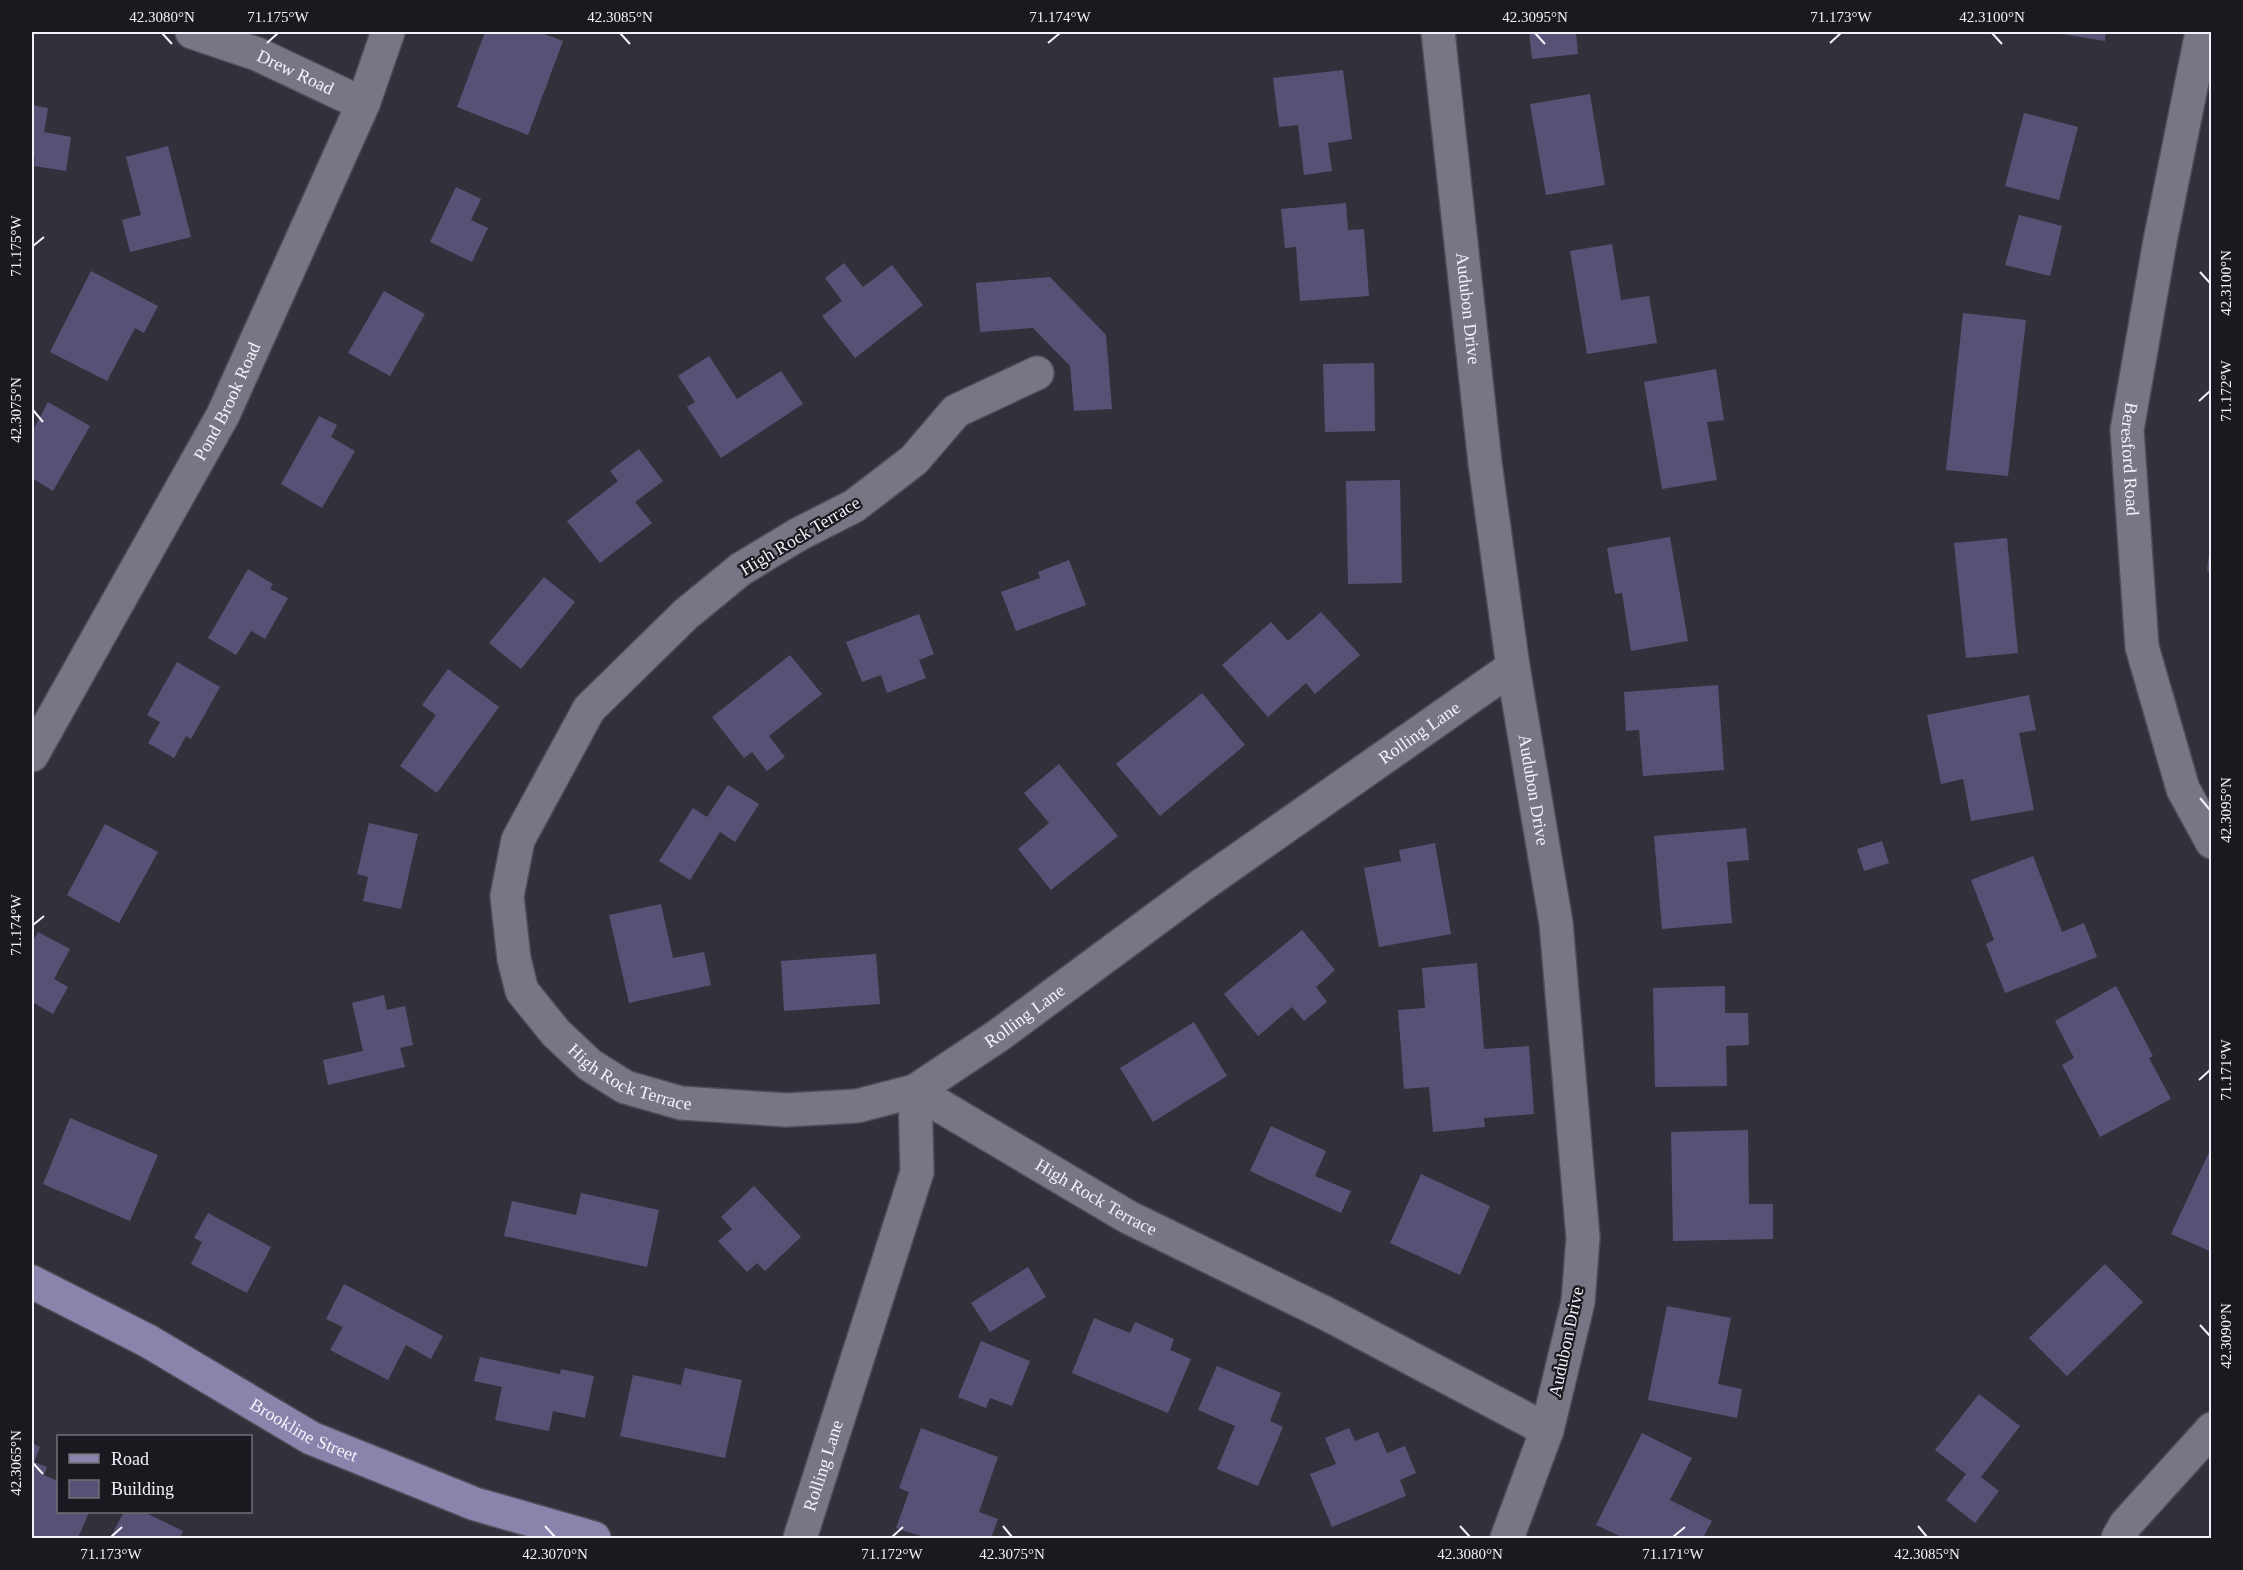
<svg xmlns="http://www.w3.org/2000/svg" width="2243" height="1570" viewBox="0 0 2243 1570" font-family="'Times New Roman',serif">
<rect width="100%" height="100%" fill="#33303c"/>
<path fill="#595175" d="M485 32H539L563 41 528 135 457 107Z
M1529 32H1576L1578 54 1532 59Z
M2050 32H2106L2105 41Z
M1343 70 1352 139 1328 143 1332 171 1304 175 1298 125 1279 127 1273 78Z
M1590 94 1605 185 1546 195 1530 104Z
M32 105 48 108 44 132 71 137 66 171 34 166 35 158H32Z
M2024 113 2078 127 2059 200 2005 186Z
M168 146 191 237 130 252 122 220 141 215 126 157Z
M456 187 481 199 471 220 488 228 472 262 430 242Z
M1346 203 1348 230 1364 229 1369 296 1300 301 1296 247 1285 248 1281 209Z
M2019 215 2062 226 2050 276 2005 265Z
M1612 244 1621 300 1649 296 1657 343 1587 354 1570 251Z
M844 263 863 287 892 265 923 305 855 358 822 316 842 301 825 278Z
M91 271 158 306 144 333 135 328 107 381 50 352Z
M1050 277 1106 335 1112 409 1074 411 1070 366 1033 328 980 332 976 283Z
M384 291 425 314 390 376 348 353Z
M1963 313 2026 320 2008 476 1946 470Z
M709 356 737 399 781 371 803 404 721 458 687 407 695 402 678 376Z
M1374 363 1375 431 1325 432 1323 364Z
M1716 369 1724 420 1707 422 1717 480 1662 489 1644 382Z
M48 402 90 426 53 491 32 478V432Z
M319 416 337 425 331 437 355 451 322 508 281 484Z
M639 449 663 481 635 502 652 523 600 563 567 521 618 481 610 471Z
M1400 480 1402 583 1348 584 1346 481Z
M1670 537 1688 641 1631 651 1622 593 1615 594 1607 548Z
M2007 538 2018 653 1966 658 1954 543Z
M2210 547H2212V572L2207 571Z
M1069 560 1086 605 1016 631 1001 592 1040 578 1038 572Z
M248 569 273 584 270 589 288 598 265 639 251 631 236 655 208 638Z
M544 577 575 602 521 669 489 643Z
M1321 612 1360 655 1315 694 1306 683 1268 717 1222 665 1271 622 1288 641Z
M919 614 934 654 919 660 926 678 887 693 881 675 862 682 846 642Z
M790 655 822 694 769 736 785 757 767 771 752 752 744 758 712 717Z
M177 662 220 687 191 739 186 736 174 758 148 743 160 722 147 715Z
M448 669 499 707 437 793 400 766 436 715 422 705Z
M1718 685 1724 770 1643 776 1639 730 1626 731 1624 692Z
M1202 693 1245 745 1160 816 1116 764Z
M2029 695 2036 730 2019 733 2034 810 1971 821 1963 779 1941 784 1927 715Z
M1059 764 1118 836 1051 890 1018 849 1049 823 1024 793Z
M728 785 759 804 735 842 720 832 690 880 659 861 693 808 707 817Z
M369 823 418 834 401 909 363 901 368 877 357 874Z
M105 824 158 852 119 923 67 895Z
M1746 828 1749 860 1727 862 1732 923 1662 929 1654 836Z
M1882 841 1889 863 1864 871 1857 849Z
M1435 843 1451 934 1379 947 1364 868 1401 861 1399 850Z
M2033 856 2062 932 2084 923 2097 957 2005 993 1986 944 1994 940 1971 880Z
M661 904 673 958 704 952 711 985 629 1003 609 915Z
M1302 930 1335 970 1316 987 1327 1002 1304 1021 1292 1007 1258 1036 1224 994Z
M38 932 70 949 54 979 68 987 53 1014 32 1002V943Z
M876 954 880 1004 784 1011 781 961Z
M1477 963 1484 1049 1529 1046 1534 1114 1484 1118 1485 1127 1433 1132 1429 1087 1404 1089 1398 1010 1425 1008 1422 968Z
M1725 986V1013H1748L1749 1045 1726 1046 1727 1086 1655 1087 1653 988Z
M2116 986 2153 1056 2149 1058 2171 1099 2100 1137 2062 1065 2074 1058 2055 1021Z
M384 995 387 1010 405 1006 413 1045 400 1048 405 1067 328 1085 323 1060 363 1051 352 1003Z
M1194 1022 1227 1076 1153 1122 1120 1068Z
M70 1118 158 1155 130 1221 43 1184Z
M1271 1126 1326 1151 1315 1176 1351 1191 1341 1213 1250 1171Z
M1748 1130 1749 1204H1773V1239L1673 1241 1671 1132Z
M2212 1146V1252L2171 1234Z
M1421 1174 1490 1206 1460 1275 1390 1243Z
M754 1186 801 1237 765 1271 757 1263 747 1272 718 1241 732 1229 721 1217Z
M581 1193 659 1210 647 1267 504 1236 512 1201 576 1215Z
M208 1213 271 1247 247 1293 191 1264 202 1242 194 1238Z
M2105 1264 2143 1302 2067 1376 2029 1338Z
M1028 1267 1046 1297 990 1332 971 1303Z
M344 1284 443 1336 431 1359 406 1345 388 1380 330 1350 343 1327 326 1319Z
M1667 1306 1731 1318 1718 1384 1742 1389 1737 1418 1648 1400Z
M1094 1318 1130 1333 1135 1322 1174 1339 1170 1350 1191 1359 1168 1413 1072 1373Z
M981 1341 1030 1361 1012 1406 990 1398 986 1408 958 1397Z
M480 1357 560 1374 561 1369 594 1376 585 1418 553 1411 549 1431 495 1420 502 1387 474 1381Z
M1217 1366 1281 1393 1270 1421 1283 1427 1258 1486 1217 1469 1235 1426 1198 1410Z
M685 1368 742 1380 725 1458 620 1436 633 1375 681 1385Z
M1979 1394 2020 1426 1981 1477 1999 1491 1975 1523 1946 1500 1966 1474 1935 1450Z
M921 1428 998 1457 979 1512 998 1519 991 1538H927L896 1528 909 1492 899 1488Z
M1349 1428 1355 1441 1378 1432 1387 1453 1405 1446 1416 1473 1400 1480 1406 1496 1332 1527 1310 1474 1336 1464 1325 1438Z
M1642 1433 1692 1458 1670 1500 1712 1521 1703 1538 1689 1536 1687 1538H1624L1596 1525Z
M32 1443 40 1447 34 1462 47 1467 44 1475 58 1481V1512H89L78 1538H32Z
M124 1512H144L183 1531 180 1538H110Z"/>
<g fill="none" stroke-linecap="round" stroke-linejoin="round">
<g stroke="#4e4c57" stroke-width="36">
<g id="minor">
<path id="s1" d="M192 32 257 54 363 104"/>
<path id="s2" d="M1438 32 1485 463 1513 667 1556 923 1583 1238 1578 1302 1547 1430 1507 1538"/>
<path id="s3" d="M2202 32 2160 241 2127 430 2142 647 2183 789 2212 842"/>
<path id="s4" d="M1037 373 956 411 914 460 854 506 799 534 741 569 686 614 589 709 518 840 507 896 514 959 522 991 556 1033 590 1065 625 1087 681 1103 786 1110 857 1106 915 1091 1128 1217 1327 1314 1547 1430"/>
<path id="s5" d="M32 755 223 415 363 104 388 32"/>
<path id="s6" d="M800 1538 917 1172 915 1091 999 1035 1202 885 1513 667"/>
<path d="M2118 1538 2126 1524 2212 1429"/>
</g>
</g>
<g stroke="#4e4c57" stroke-width="36">
<g id="major">
<path id="s7" d="M32 1282 148 1341 311 1438 475 1504 594 1538"/>
</g>
</g>
<use href="#minor" stroke="#787684" stroke-width="33"/>
<use href="#major" stroke="#8c83ad" stroke-width="33"/>
</g>
<path fill="none" stroke="#f3f2fa" stroke-width="2" d="M162 33 172 44M620 33 630 44M1535 33 1545 44M1992 33 2002 44M267 43 278 33M1048 43 1060 33M1830 43 1841 33M33 246 44 237M2200 272 2210 283M2199 401 2210 391M33 410 43 422M2200 798 2210 810M33 925 44 916M2199 1080 2210 1070M2200 1325 2210 1336M33 1463 43 1474M545 1526 555 1537M1003 1526 1012 1537M1460 1526 1470 1537M1918 1526 1927 1537M111 1537 122 1527M892 1537 903 1527M1673 1537 1685 1527"/>
<g text-anchor="middle" dominant-baseline="central" stroke-width="4.5" stroke-linejoin="round" paint-order="stroke">
<g font-size="18" fill="#f3f2fa" stroke="#1a191f">
<text stroke="none"><textPath href="#s1" startOffset="111">Drew Road</textPath></text>
<text stroke="none"><textPath href="#s2" startOffset="278">Audubon Drive</textPath></text>
<text stroke="none"><textPath href="#s5" startOffset="404">Pond Brook Road</textPath></text>
<text stroke="none"><textPath href="#s3" startOffset="434">Beresford Road</textPath></text>
<text transform="translate(800 536) rotate(-31)">High Rock Terrace</text>
<text stroke="none"><textPath href="#s6" startOffset="1084">Rolling Lane</textPath></text>
<text stroke="none"><textPath href="#s2" startOffset="764">Audubon Drive</textPath></text>
<text stroke="none"><textPath href="#s6" startOffset="598">Rolling Lane</textPath></text>
<text stroke="none"><textPath href="#s4" startOffset="1011">High Rock Terrace</textPath></text>
<text stroke="none"><textPath href="#s4" startOffset="1515">High Rock Terrace</textPath></text>
<text transform="translate(1566 1342) rotate(-78)">Audubon Drive</text>
<text stroke="none"><textPath href="#s7" startOffset="310">Brookline Street</textPath></text>
<text stroke="none"><textPath href="#s6" startOffset="76">Rolling Lane</textPath></text>
</g>
</g>
<rect width="2243" height="1570" fill="none" stroke="#1a191f" stroke-width="66"/>
<rect x="57" y="1435" width="195" height="78" fill="#1a191f" stroke="#717077" stroke-width="1.5"/>
<rect x="69" y="1454" width="30" height="9" fill="#8c83ad" stroke="#717077" stroke-width="1.5"/>
<text x="111" y="1465" font-size="18" fill="#f3f2fa">Road</text>
<rect x="69" y="1480" width="30" height="18" fill="#595175" stroke="#717077" stroke-width="1.5"/>
<text x="111" y="1495" font-size="18" fill="#f3f2fa">Building</text>
<rect x="33" y="33" width="2177" height="1504" fill="none" stroke="#f3f2fa" stroke-width="2"/>
<g font-size="15" text-anchor="middle" fill="#f3f2fa">
<text x="162" y="22">42.3080°N</text>
<text x="278" y="22">71.175°W</text>
<text x="620" y="22">42.3085°N</text>
<text x="1060" y="22">71.174°W</text>
<text x="1535" y="22">42.3095°N</text>
<text x="1841" y="22">71.173°W</text>
<text x="1992" y="22">42.3100°N</text>
<text transform="translate(16 246) rotate(-90)" y="5">71.175°W</text>
<text transform="translate(2226 283) rotate(-90)" y="5">42.3100°N</text>
<text transform="translate(2226 391) rotate(-90)" y="5">71.172°W</text>
<text transform="translate(16 410) rotate(-90)" y="5">42.3075°N</text>
<text transform="translate(2226 810) rotate(-90)" y="5">42.3095°N</text>
<text transform="translate(16 925) rotate(-90)" y="5">71.174°W</text>
<text transform="translate(2226 1070) rotate(-90)" y="5">71.171°W</text>
<text transform="translate(2226 1336) rotate(-90)" y="5">42.3090°N</text>
<text transform="translate(16 1463) rotate(-90)" y="5">42.3065°N</text>
<text x="111" y="1559">71.173°W</text>
<text x="555" y="1559">42.3070°N</text>
<text x="892" y="1559">71.172°W</text>
<text x="1012" y="1559">42.3075°N</text>
<text x="1470" y="1559">42.3080°N</text>
<text x="1673" y="1559">71.171°W</text>
<text x="1927" y="1559">42.3085°N</text>
</g>
</svg>
